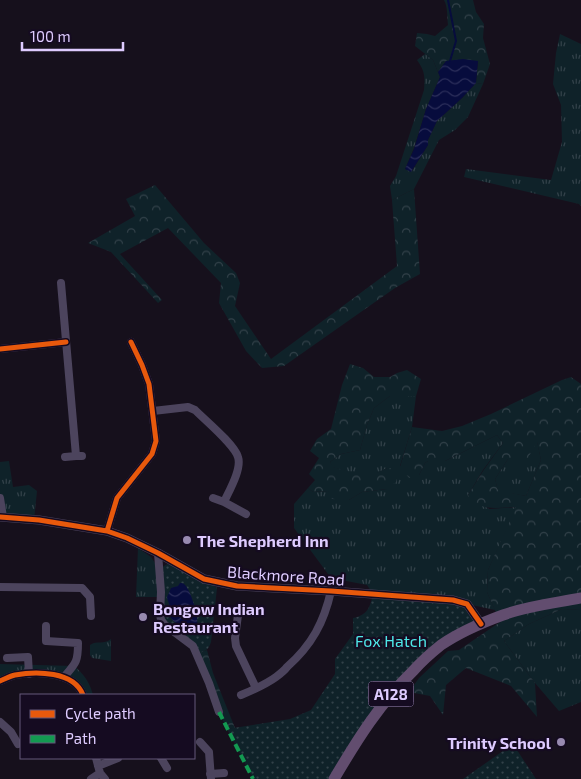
<svg xmlns="http://www.w3.org/2000/svg" width="581" height="779" viewBox="0 0 581 779" font-family="'Exo 2',sans-serif">
<defs>
<pattern id="grass-tufts" width="24" height="20" patternUnits="userSpaceOnUse" patternTransform="scale(1.25)"><rect width="24" height="20" fill="#0f2229"/><path d="M3 7l-1-3M5 7V3M7 7l1-3M15 17l-1-3M17 17v-4M19 17l1-3" fill="none" stroke="#324149"/></pattern>
<pattern id="forest-crowns" width="20" height="18" patternUnits="userSpaceOnUse" patternTransform="scale(1.25)"><rect width="20" height="18" fill="#0f2229"/><path d="M2 6a3 3 0 1 1 6 0M12 15a3 3 0 1 1 6 0" fill="none" stroke="#324149"/></pattern>
<pattern id="park-dots" width="8" height="8" patternUnits="userSpaceOnUse" patternTransform="scale(1.25)"><rect width="8" height="8" fill="#0f2229"/><path d="M2 2h.1M6 6h.1" fill="none" stroke="#324149" stroke-width="1.8" stroke-linecap="round"/></pattern>
<pattern id="water-waves" width="16" height="10" patternUnits="userSpaceOnUse" patternTransform="scale(1.25)"><rect width="16" height="10" fill="#070c3d"/><path d="M0 5q4-4 8 0t8 0" fill="none" stroke="#2b2e5a"/></pattern>
</defs>
<rect width="100%" height="100%" fill="#16101c"/>
<path fill="url(#grass-tufts)" d="M560 34 581 44V206L579 204 464 177 466 169 551 180 562 142 561 105 553 84 556 53Z
M425 54 433 60 440 77 426 109 414 148 405 169 412 171 428 145V140L437 121 462 98 476 83 483 84 468 117 455 130 439 140 414 189 392 200 390 186 396 176 424 90C425 77 425 71 417 60Z
M390 396H416L412 427 400 466 419 475 425 463 428 461H445L497 435 503 443 483 470 468 495 489 509 517 507 488 570 487 592 495 610 467 604 373 594 367 585 331 578 294 528V504L308 488 313 492 328 491 349 500 362 492 387 489V468L368 478 332 467 330 462 341 454 360 450 367 425 374 408Z
M537 441 541 460 526 496 498 491 495 479 508 459Z
M9 461 13 487 29 485 37 491 34 520 3 517 0 498V462Z
M138 548 151 557 159 569 161 597H136Z
M562 609 581 610V702L559 711 535 683 504 641 529 624Z
M111 639V661L92 658 90 655V645C97 640 104 645 111 639Z
M0 664 74 666C84 674 90 683 93 695H83L73 682 29 674 0 681Z"/>
<path fill="url(#forest-crowns)" fill-rule="evenodd" d="M444 0H473L476 12 484 24 483 38 490 64 483 84 476 83 478 61H446L438 72 433 60 415 46 417 33 427 34 435 36 448 25C447 17 448 7 444 0Z
M155 185 204 243 236 273 240 283 235 306 271 359 397 266 392 200 414 189 420 274 395 288 284 366 262 368 246 351 219 303 221 283 168 228 120 254 162 300 158 303 111 252 88 243 135 216 126 199Z
M350 364 363 368 374 377H390L397 373 407 370 421 379 416 396H390L374 408 367 425 360 450 341 454 330 462 333 467 368 477 387 468H393L398 475 396 482 387 489 362 492 349 500 332 499 328 491 313 492 308 488 315 480 309 474 319 458 310 451 317 439 331 429 342 385Z
M571 377 581 384V610L562 609 529 624 504 641 535 683 537 717 511 686 466 668 446 685 443 715 430 696 409 692 419 678 448 651 459 650 500 622 487 592 488 570 516 507C499 507 480 513 468 495L483 471 503 443 497 435 445 461H428L425 463 419 475 409 478 400 467 412 427 442 431 462 426 491 414 562 380ZM537 442 541 460 526 496 498 490 495 479 508 459 524 465Z
M207 650 213 673 235 728 227 729 219 712 196 654Z"/>
<path fill="url(#park-dots)" d="M169 563 215 586 217 588 211 642C208 651 205 651 196 654L165 625 159 569Z
M373 594 467 604 481 624 421 662 334 779H253L227 729 290 719 311 710 335 674V659L353 634V618C368 615 370 607 373 594Z
M513 744 536 779H463Z"/>
<path fill="url(#water-waves)" d="M463 59 478 61 476 83 462 98 437 121 428 140V145L411 172 405 169 414 149 426 109 440 77 438 72 446 61Z
M180 583C182 583 183 583 184 584 190 588 199 617 197 624 196 625 195 626 194 627 187 627 175 625 171 618 168 614 170 609 169 605 169 602 167 599 167 597L171 588 178 586Z"/>
<g fill="none" stroke-linecap="round" stroke-linejoin="round">
<path stroke="#070c3d" stroke-width="2" d="M448 0 456 41 450 61"/>
<path stroke="#4c445d" stroke-width="8" d="M61 283 76 456H82
M0 349 66 342
M153 411 188 407 195 410C206 421 234 444 238 457 242 469 229 491 224 502L246 514
M65 457 76 456
M0 498 3 517
M213 498 224 502
M107 531 117 498 152 454 156 441 149 384 142 365 131 342
M158 553 161 592 160 614 161 620 165 625 193 646 209 683 219 712
M0 587 82 588 90 597 91 616
M238 615 235 638 236 646 256 688
M46 626V641L78 643C78 662 76 663 64 677
M7 658 28 657 29 674
M0 681C5 679 10 676 15 675 36 671 74 671 83 695
M241 695C253 690 265 685 276 677 280 674 284 671 287 667 312 645 324 622 331 591
M0 722 11 732 18 744
M200 742 209 752 211 779
M96 758 100 773 105 779
M161 758 167 768
M98 766 118 758
M210 774 224 773
M91 779 100 773"/>
<path stroke="#4c445d" stroke-width="9" d="M0 517 39 520 107 531 127 538 158 553 204 579 237 586 331 591 453 600 467 604 481 624"/>
<path stroke="#624d6f" stroke-width="11" d="M334 779C357 740 380 703 413 671 421 662 431 653 441 645 460 632 481 623 503 615 527 606 555 603 581 598"/>
<path stroke="#139951" stroke-width="4" stroke-dasharray="8 4" stroke-linecap="butt" d="M219 712 253 779"/>
<g stroke="#150b21" stroke-width="8">
<path id="cycleway" d="M0 349 66 342
M0 517 39 520 107 531 127 538 158 553 204 579 237 586 331 591 453 600 467 604 481 624
M107 531 117 498 152 454 156 441 149 384 142 365 131 342
M0 681C5 679 10 676 15 675 36 671 74 671 83 695"/>
</g>
<use href="#cycleway" stroke="#e8590c" stroke-width="5"/>
</g>
<g fill="#988ab0" stroke="#150b21" stroke-width="2">
<circle cx="187" cy="540" r="5"/>
<circle cx="143" cy="617" r="5"/>
<circle cx="561" cy="742" r="5"/>
</g>
<g text-anchor="middle" dominant-baseline="central" stroke-width="4.5" stroke-linejoin="round" paint-order="stroke">
<rect fill="#150b21" stroke="#a291bc" stroke-width="1" x="368.5" y="681.5" width="45" height="25" rx="4"/>
<g font-size="15" font-weight="bold" fill="#decbff">
<text x="391" y="694">A128</text>
</g>
<g font-size="16" font-weight="bold" fill="#decbff" stroke="#150b21" text-anchor="start">
<text x="197" y="540">The Shepherd Inn</text>
<text x="153" y="608">Bongow Indian<tspan x="153" dy="18">Restaurant</tspan></text>
<text x="551" y="742" text-anchor="end">Trinity School</text>
</g>
<g font-size="16" fill="#decbff" stroke="#150b21">
<text transform="translate(286 575) rotate(4)">Blackmore Road</text>
</g>
<g font-size="16" fill="#4ee7e8" stroke="#150b21">
<text x="391" y="640">Fox Hatch</text>
</g>
</g>
<rect x="20" y="694" width="175" height="65" fill="#150b21" stroke="#65587a"/>
<rect x="30" y="710" width="25" height="8" fill="#e8590c" stroke="#65587a"/>
<text x="65" y="719" font-size="15" fill="#decbff">Cycle path</text>
<rect x="30" y="735" width="25" height="8" fill="#139951" stroke="#65587a"/>
<text x="65" y="744" font-size="15" fill="#decbff">Path</text>
<path d="M22 42v8h101v-8" fill="none" stroke="#decbff" stroke-width="2.5"/>
<text x="30" y="42" font-size="15" fill="#decbff" stroke="#150b21" stroke-width="4" paint-order="stroke">100 m</text>
</svg>
